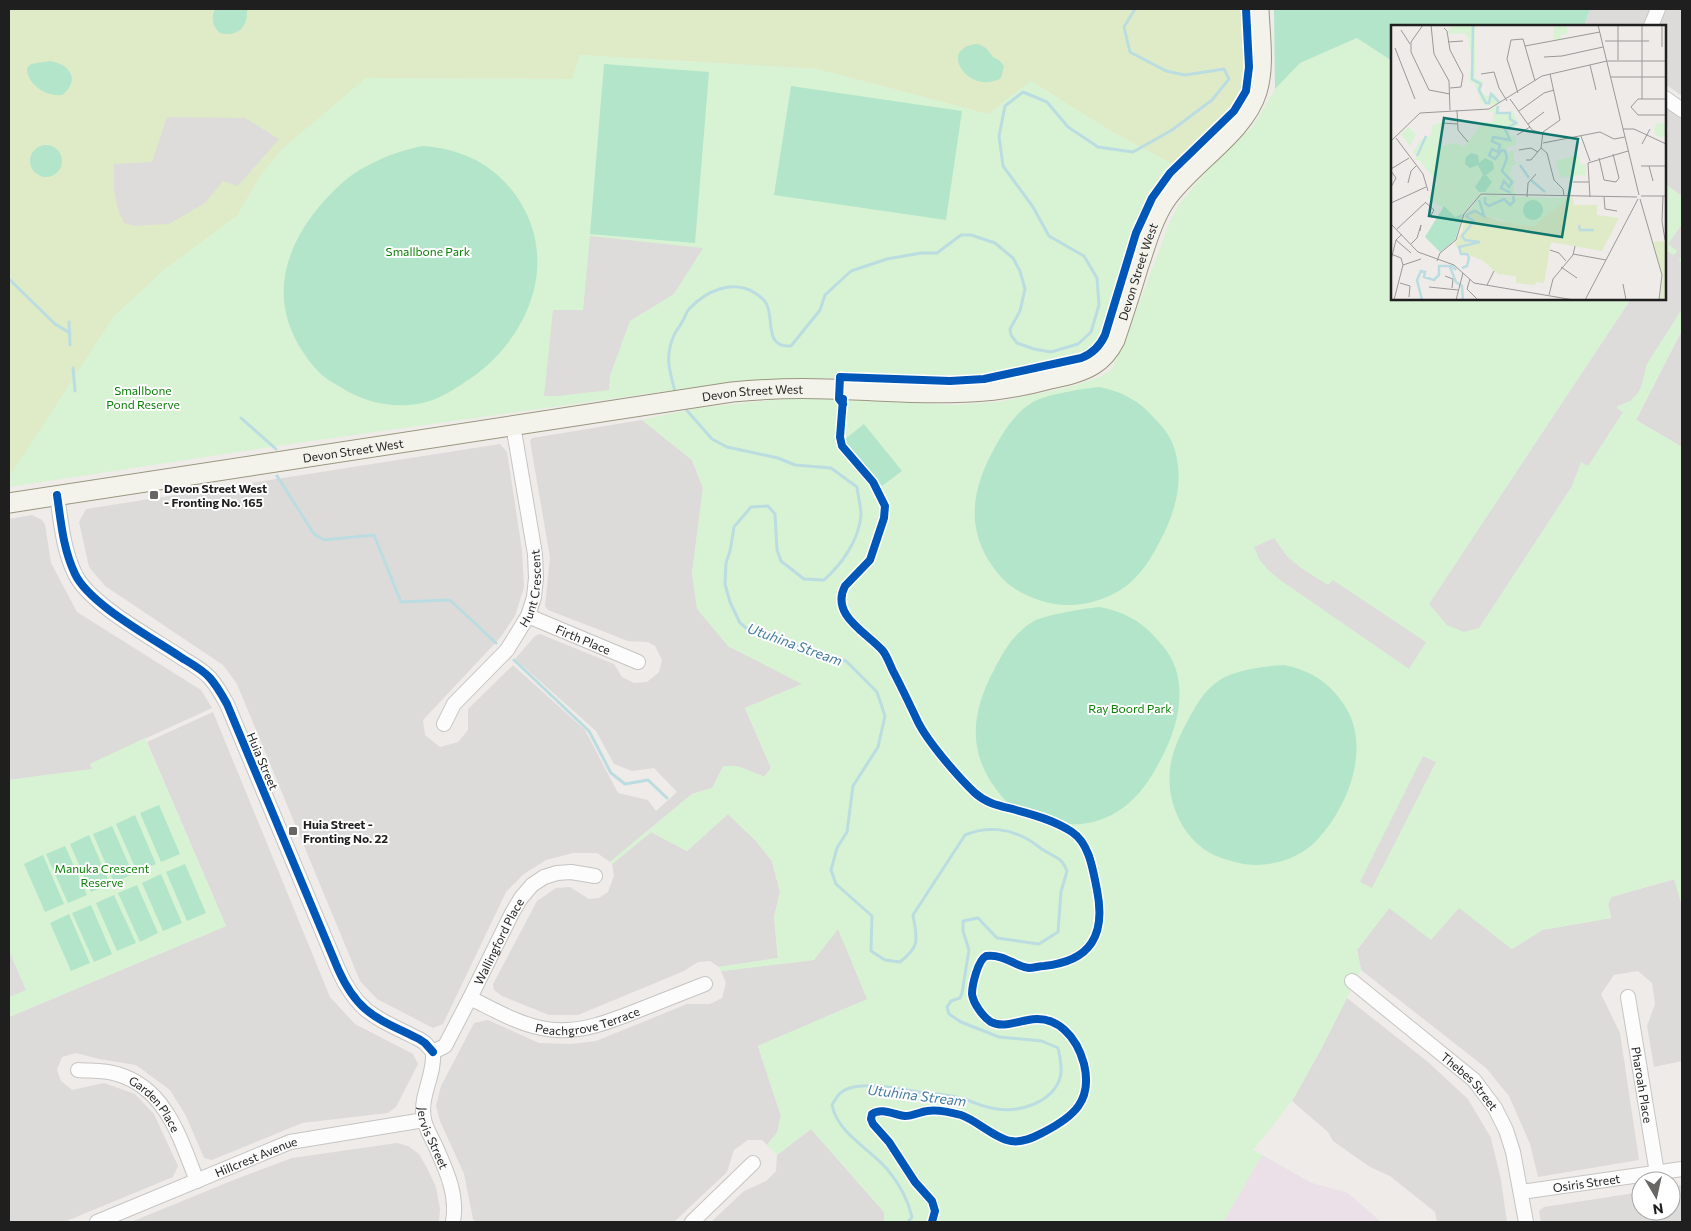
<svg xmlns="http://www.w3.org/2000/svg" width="1691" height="1231" viewBox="0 0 1691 1231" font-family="Commissioner,sans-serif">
<rect width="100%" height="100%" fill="#eeebe8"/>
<path fill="#dddbd9" d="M1590 9H1654L1647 26H1584Z
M1664 9H1682V96L1665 84V26H1658Z
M1665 106 1682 118V196L1665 184Z
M1682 330V447L1636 420Z
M642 420 692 460 703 488 692 574 728 646 803 684 745 708 771 768 764 777 737 766 712 788 692 794 610 862 597 853H573L546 860 524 874 506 892 443 1024 433 1028 377 999 360 981 237 684 223 665 105 586 89 567 79 522 86 509 500 444 507 452 522 550 524 587 515 616 500 638 423 720 425 735 440 747 458 742 468 730V709L513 665 585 730 618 793 648 800 656 811 677 792 654 768 632 771 614 764 596 731 515 659 535 636 540 634 614 664 622 677 634 683 647 682 659 672 662 660 655 646 648 642 628 641 548 610 545 606 550 557 530 441 532 438Z
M32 515 42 520 45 524 51 563 77 612 201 690 212 708 90 764 93 769 9 780V519Z
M213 712 330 997 355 1024 413 1054 418 1064 396 1107 388 1113 302 1123 212 1160 204 1158 186 1116 170 1090 136 1065 99 1059 76 1053 62 1057 57 1070 61 1081 72 1090 104 1083 135 1094 154 1114 178 1166 173 1177 64 1222H9V1017L226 926 147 742Z
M728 814 756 841 772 861 780 892 774 917 778 958 719 967 710 961 698 962 684 971 578 1015H549L502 996 494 990 493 984 537 901 556 888 570 887 589 899 599 898 608 892 614 876 612 864 651 832 687 851Z
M1675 879 1682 906V1061L1654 1067 1647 1026 1655 1004 1652 983 1638 971 1614 975 1601 994 1620 1033 1639 1160 1538 1177 1530 1144 1509 1096 1486 1068 1361 970 1357 950 1389 908 1459 907 1512 949 1542 930 1611 918 1608 904 1611 897Z
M838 928 868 999 758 1046 781 1116 777 1133 767 1145 762 1140H748L734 1150 727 1172 674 1222H476L473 1219 464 1174 440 1121 436 1106 441 1086 474 1023 488 1020 539 1043 571 1044 596 1041 687 1004H710L722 998 726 983 721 971 813 960Z
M1347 998 1428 1062 1468 1099 1491 1138 1501 1180 1507 1222H1437L1435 1212 1390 1176 1370 1167 1333 1141 1328 1132 1292 1101 1320 1051Z
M811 1129 884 1212V1222H711L744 1191 766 1181 776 1171 777 1155Z
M397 1143 408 1146 419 1154 427 1168 436 1187 440 1209 439 1222H131L236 1179 292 1158Z
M1682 1185V1222H1541L1539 1211 1544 1207 1641 1192V1211H1671V1187Z"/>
<path fill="#ebe0e8" d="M1262 1155 1312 1183 1348 1193 1381 1222H1223Z"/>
<path fill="#deebc6" d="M9 9H1245L1247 78 1242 94 1228 112 1176 166 1112 132 1031 81 988 114 817 69 580 55 573 79 366 78 263 172 237 216 165 269 9 477Z"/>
<path fill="#d7f3d3" d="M1358 38 1392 61V299H1665V184L1682 196V330L1636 420 1682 447V906L1674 879 1611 897 1608 904 1611 918 1542 930 1512 949 1459 908 1431 940 1389 908 1357 950 1361 970 1320 1051 1292 1101 1253 1150 1262 1155 1223 1222H884V1212L811 1129 777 1155 767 1145 777 1133 781 1116 758 1046 867 999 838 929 814 960 721 971 719 967 778 958 774 917 780 892 772 861 756 841 728 814 687 851 651 832 612 864 610 862 692 794 712 788 723 766H737L765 777 771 768 745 708 802 684 728 646 697 609 692 574 703 488 692 460 642 420 698 408 793 398 955 405 998 402 1070 387 1100 377 1112 369 1139 304 1170 221 1180 203 1204 174 1253 126 1275 89 1300 63Z
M580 55 817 69 988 114 1031 81 1112 132 1176 166 1167 174 1145 203 1102 336 1086 352 1074 357 994 373 966 377 834 378 730 382 297 443 9 487V477L114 316 165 269 237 216 263 172 283 148 366 78 572 79Z
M145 738 226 926 9 1017V780L92 769 90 764Z"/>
<path fill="#b3e5ca" d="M215 9H247C248 27 238 37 220 33 212 26 211 18 215 9Z
M1274 9H1590L1584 26H1392V61L1357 38 1300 63 1275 89Z
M978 44 986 48 993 57 1000 61 1004 66 1001 78C970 97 935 47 978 44Z
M50 61C70 64 81 80 62 95 47 97 27 85 27 68L31 64Z
M604 64 709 72 695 243 590 234Z
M791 86 962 111 946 220 774 195Z
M30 161a16 16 0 1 1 32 0a16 16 0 1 1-32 0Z
M423 146C462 149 494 164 517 197 562 263 527 343 465 382 455 389 442 397 430 401 400 410 367 404 342 388 333 383 323 377 316 369 267 313 277 254 324 201 337 187 350 174 367 166 385 156 403 150 423 146Z
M1099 387C1121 391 1140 401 1154 418 1161 425 1168 433 1172 442 1186 477 1176 512 1159 543 1152 556 1144 570 1133 580 1110 602 1072 611 1042 601 1017 593 1003 583 989 561 965 522 974 485 995 447 1005 429 1015 413 1033 402 1044 395 1086 388 1099 387Z
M864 424 902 471 882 486 844 440Z
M1100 607C1121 611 1140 620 1155 637 1161 644 1167 650 1171 658 1188 689 1177 730 1161 759 1139 803 1109 829 1057 824 1039 822 1018 815 1006 801 968 760 968 718 994 670 1004 650 1014 633 1034 621 1045 615 1086 608 1100 607Z
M1284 665C1305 669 1322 678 1336 694 1344 704 1351 714 1354 727 1364 766 1343 813 1316 841 1297 861 1262 870 1235 862 1228 860 1220 858 1214 855 1183 840 1166 802 1170 769 1172 751 1180 735 1188 720 1197 703 1207 686 1225 677 1242 669 1265 666 1284 665Z
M159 805 180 854 161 862 140 813Z
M135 815 156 864 137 872 116 824Z
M112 826 133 874 114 883 93 834Z
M89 835 110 884 91 892 70 844Z
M65 846 87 895 68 903 46 854Z
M43 855 64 904 45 912 24 864Z
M185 864 206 913 187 921 166 872Z
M161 874 182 923 163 931 142 883Z
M137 885 158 933 140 942 118 893Z
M114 895 136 943 117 951 96 903Z
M91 905 112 954 94 962 72 913Z
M69 914 90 963 71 971 50 923Z"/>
<path fill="#dedcdb" d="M167 117 245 118 279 139 238 186 223 181 205 203 169 224 136 226 124 223 118 210 114 190V164L152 162Z
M1682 224V255L1679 260 1682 262V309L1647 364 1641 387 1638 393 1630 401 1618 406 1617 408 1623 412 1588 466 1581 462 1572 486 1479 628 1464 632 1447 625 1429 604 1631 299H1665V250L1674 255 1677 251 1668 244Z
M590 236 703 248 674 294 630 321 610 376 609 390 559 396H544L553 310H583Z
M1274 538 1286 555 1301 568 1328 585 1333 580 1426 642 1409 669 1280 580 1268 570 1259 559 1254 547Z
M1423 756 1436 762 1372 888 1360 882Z
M9 951 26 990 9 997Z"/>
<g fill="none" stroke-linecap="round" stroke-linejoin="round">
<path stroke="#bbdde1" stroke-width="3" d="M9 279 55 324 70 333
M69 322 70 345
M73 368 75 391
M676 395C670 372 664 358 674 335 676 330 680 327 682 322 685 318 686 312 689 309 706 291 732 279 755 293 758 295 764 299 766 303 775 318 763 348 791 346L820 310 825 295 851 271 887 259 921 253H937L961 235H971L995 243 1013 258 1020 271 1025 289 1020 311 1010 329 1011 335 1017 343 1034 349 1051 352 1078 344 1091 332 1099 305 1097 278 1084 256 1049 236 1033 207 1003 166 999 136 1005 106 1023 92 1047 102 1068 127 1098 147 1133 152 1172 130 1212 100 1229 79 1224 69 1185 75 1166 71 1130 52 1124 27 1135 9
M683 406 712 439 727 447 778 458 795 465 831 468 857 487C858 496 861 506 861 515 859 540 842 564 824 580L804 579 781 561 777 550 775 514 768 506 751 507 734 527 730 551 726 563 725 584 730 602 740 623 750 631 846 661 877 692 885 716 878 747 853 786 847 832 837 848 831 870 836 884 872 916 871 951 885 960 900 962C921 945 917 940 913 915L965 835C986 826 1009 828 1029 840 1035 843 1039 848 1045 851 1058 859 1061 857 1067 871L1061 892 1058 932 1039 944 997 938 978 918 963 921V931L969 950 962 993 960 998 951 1001 947 1007 949 1014 961 1022 999 1037 1042 1041 1058 1048C1060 1058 1063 1069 1060 1078 1052 1103 1020 1112 997 1109 984 1108 972 1101 960 1098 950 1095 938 1094 926 1093 904 1090 868 1081 847 1089 839 1092 836 1098 832 1105 838 1134 869 1148 887 1169 898 1182 908 1200 912 1217L908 1222
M241 418 276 449
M277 476 314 534 324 540 374 535 401 602 450 600 496 643
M514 660 589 731 611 773 625 784 648 780 667 798"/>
<g stroke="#c6c5c4" stroke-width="16">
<g id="minor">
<path d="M1651 26 1658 9"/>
<path d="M1665 98 1682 110"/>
<path d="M57 495C61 522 63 549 75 574 90 605 153 638 182 658 192 664 203 670 210 678 217 686 222 695 227 704L338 969C358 1014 377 1018 419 1039L425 1043 433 1052"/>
<path id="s1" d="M528 616 638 662"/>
<path id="s2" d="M444 724 454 704 507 650 528 616 534 597 536 578 535 554 513 425"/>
<path id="s3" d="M1352 981 1474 1080 1495 1108 1506 1130 1513 1152 1526 1222"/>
<path id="s4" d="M1628 997 1657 1173"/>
<path id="s5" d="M470 998C493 1009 516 1023 541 1028 577 1036 611 1021 644 1008 664 1000 685 992 705 984"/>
<path id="s6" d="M433 1052 445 1046 470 998 512 913 521 898 532 885 544 877 557 873 571 872 595 876"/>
<path id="s7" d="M433 1052C435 1076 419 1096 424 1120 426 1128 431 1137 435 1145 446 1170 458 1194 453 1222"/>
<path id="s8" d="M78 1070C91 1071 105 1070 117 1074 166 1088 180 1138 197 1181"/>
<path id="s9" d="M1521 1192 1682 1169"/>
<path id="s10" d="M97 1222 290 1142 424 1120"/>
<path d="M692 1222 753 1163"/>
</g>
</g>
<g stroke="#99977f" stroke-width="21">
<g id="secondary">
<path id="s11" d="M9 503 732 392C763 389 795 388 827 389 875 390 923 395 971 392 997 391 1024 386 1050 379 1064 376 1080 373 1093 365 1103 359 1110 350 1115 340 1123 316 1131 292 1138 268 1146 245 1152 221 1165 201 1190 164 1244 134 1257 92 1265 66 1260 36 1259 9"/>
</g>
</g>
<use href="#minor" stroke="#fcfcfc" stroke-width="14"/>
<use href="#secondary" stroke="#f4f3eb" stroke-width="19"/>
<g stroke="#fff" stroke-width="11">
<path id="cycleway" d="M843 399 840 437 842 446 873 482 885 506 884 518 870 560 845 586C830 615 866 632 883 651 887 656 890 665 893 671 902 688 910 705 918 722 928 742 958 777 975 793 987 804 1001 806 1016 810 1035 815 1056 821 1072 832 1090 844 1093 871 1097 890 1106 935 1091 961 1044 966 1039 966 1034 968 1029 968 1014 966 1005 954 986 956 978 960 972 985 972 994 973 1003 983 1017 991 1022 1002 1028 1016 1022 1028 1020 1058 1014 1077 1038 1084 1064 1093 1101 1073 1117 1044 1132 1034 1137 1023 1143 1011 1141 996 1139 976 1120 961 1115 950 1112 938 1109 927 1111 920 1112 913 1116 905 1116 894 1115 882 1107 872 1114L871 1119 873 1124 889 1142 915 1182 932 1201 935 1211 932 1222
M843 404 839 399 840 377 950 381 984 379 1081 358C1092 354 1100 346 1105 335L1136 233 1152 198 1170 173 1234 111 1246 91 1249 67 1246 9
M57 495C61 522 63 549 75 574 90 605 153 638 182 658 192 664 203 670 210 678 217 686 222 695 227 704L338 969C358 1014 377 1018 419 1039L425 1043 433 1052"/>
</g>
<use href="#cycleway" stroke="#0057b8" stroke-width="8"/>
</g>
<g fill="#676665" stroke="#fff" stroke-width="2">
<rect x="149" y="490" width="10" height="10" rx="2.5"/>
<rect x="288" y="826" width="10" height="10" rx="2.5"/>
</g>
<g text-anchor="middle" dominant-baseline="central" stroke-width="4" stroke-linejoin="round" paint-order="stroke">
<g font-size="12" fill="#0d800a" stroke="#fff">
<text x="428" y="251">Smallbone Park</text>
<text x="143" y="390">Smallbone<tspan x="143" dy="14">Pond Reserve</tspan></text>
<text x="1130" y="708">Ray Boord Park</text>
<text x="102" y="868">Manuka Crescent<tspan x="102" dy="14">Reserve</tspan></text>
</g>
<g font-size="12" fill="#1f1f1f" stroke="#fff">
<text stroke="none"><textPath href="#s11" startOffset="1202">Devon Street West</textPath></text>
<text stroke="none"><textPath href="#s11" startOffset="752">Devon Street West</textPath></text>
<text stroke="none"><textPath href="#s11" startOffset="348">Devon Street West</textPath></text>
<text stroke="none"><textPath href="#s2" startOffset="166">Hunt Crescent</textPath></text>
<text stroke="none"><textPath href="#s1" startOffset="60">Firth Place</textPath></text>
<text transform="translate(263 761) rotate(67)">Huia Street</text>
<text stroke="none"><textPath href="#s6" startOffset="131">Wallingford Place</textPath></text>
<text stroke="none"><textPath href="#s5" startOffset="125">Peachgrove Terrace</textPath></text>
<text stroke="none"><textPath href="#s3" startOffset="155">Thebes Street</textPath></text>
<text stroke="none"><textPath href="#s4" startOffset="89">Pharoah Place</textPath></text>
<text stroke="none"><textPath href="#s8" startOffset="89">Garden Place</textPath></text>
<text stroke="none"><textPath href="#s7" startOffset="89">Jervis Street</textPath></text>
<text stroke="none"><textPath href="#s10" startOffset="172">Hillcrest Avenue</textPath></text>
<text stroke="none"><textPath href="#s9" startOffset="66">Osiris Street</textPath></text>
</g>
<g font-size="12" font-weight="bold" fill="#1f1f1f" stroke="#fff" text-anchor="start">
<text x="164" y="488">Devon Street West<tspan x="164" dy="14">- Fronting No. 165</tspan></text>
<text x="303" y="824">Huia Street -<tspan x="303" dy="14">Fronting No. 22</tspan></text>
</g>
<g font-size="14" font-style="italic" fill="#447ca1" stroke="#fff">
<text transform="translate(795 644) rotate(20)">Utuhina Stream</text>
<text transform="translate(917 1095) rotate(7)">Utuhina Stream</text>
</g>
</g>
<g transform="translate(1391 25)">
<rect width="275" height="275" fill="#eeebe8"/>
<path d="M177 173H182L183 180H206V190L228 193 211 226 160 217 153 258 145 257 144 260 125 258V251L107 249 91 235 69 227 64 219 71 206 74 190 80 184 108 196 143 201ZM275 216V275H269L272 252 262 217Z" fill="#deebc6"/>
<path d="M62 0H84V53L92 56 90 66 95 71 103 68 110 78 96 81 90 77 83 58 78 57 81 34 77 12 73 8 58 9 57 5ZM163 0H175L177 8 169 10 170 15 162 14ZM106 82 111 90 121 85 128 100 117 104 121 112H125L124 120 115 122 117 128 119 126H126L122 127 124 138 134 136 120 141 121 146 117 148 124 155 122 164 126 171 89 168 72 189 64 192 37 172 47 158 28 135H22L26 132 22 127 30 115 40 110 42 100 50 97V121L64 118 73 122 92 97H102V87L96 86ZM263 105a7 7 0 1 1 14 0a7 7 0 1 1-14 0ZM17 102 25 109 19 121 10 109ZM187 130 189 138 195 140V150L169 152 165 136ZM100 170 118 172 177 173 143 201 126 200 95 190 91 192 80 184 88 171Z" fill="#d7f3d3"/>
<path d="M80 128 87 130 88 138 94 133 102 137 103 144 95 150 101 157 94 167H88L84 162 92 150 87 140 79 143 74 139 75 132ZM132 185a10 10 0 1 1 20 0a10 10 0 1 1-20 0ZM53 181 64 192 72 189 64 215 49 227 34 212Z" fill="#b3e5ca"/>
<path fill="none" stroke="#bbdde1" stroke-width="2.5" d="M82 0 81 54 90 59 88 65 95 78H98L100 69 108 77M107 81 106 88H119V94L125 98 114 104 119 115 102 112 101 116 109 120 107 127 101 124 98 130 104 134 111 125 114 126 116 133 111 146 121 157 118 162 113 156 110 163 120 168M26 131 35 111M129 140 138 153M140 155 154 167M94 172V178L98 181 113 174 119 180 123 176 122 171M188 200 189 205H203M59 242 65 257 71 261 72 275M71 243 76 241 78 233 76 229H70L68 222 89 217 74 215 71 211 83 196 75 191 77 189 84 186 93 191 88 175M31 275 26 255 30 246 34 247 33 252 43 255 48 250V241H61L65 245"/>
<path fill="none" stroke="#9b9998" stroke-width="1" d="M32 0 20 17V27L38 65 59 69M40 0 43 29 58 56 59 85M207 0 248 170M53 3 56 6 59 25 72 50 70 62 59 63M10 5 19 19M214 16H258M57 17 72 16M134 21 209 7M271 22V0M4 23 24 74M153 32 171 31 212 22M227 35V0M199 40 205 65M90 49 103 47 108 63 116 76M220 52H275M127 68 116 34 120 15 132 14 144 56M119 74 141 105 151 108M251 74V0M275 74H247L240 82 247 90H275M66 85 67 105 77 117M128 86 153 68 163 65M51 98 66 99M137 99 153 87M232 104H243L275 119M126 110 139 102M190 111 199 136M5 113 32 149 37 166M0 116 29 88 98 84 151 51 216 36H275M152 118 209 107 223 114 234 112M251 119 259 104M150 123 156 128 163 155 172 164 173 171M128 125 140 123 147 127M208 133 213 155 225 157 228 153 222 129M135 135H140L150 123 152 107 169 95 159 49M250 141H275M258 141 262 156M0 144 18 133M0 146 5 153 0 162M182 157H198M17 158 20 146 25 141M250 171H275M272 171 271 196 274 215M136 172 137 158 145 149M199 172 197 138 237 126M213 172 214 184 226 186M249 174 271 250 268 275M34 177 43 185 39 192M0 178 35 162M0 199 27 227 63 240 83 258 183 275M6 204 35 177M5 215 20 228M20 219 26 213 30 200 29 206M159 225 168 228 175 236M0 229 10 233 12 240 3 275M182 229 215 235M0 235 5 215 11 209M46 236 49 228 65 215 73 189 90 169 246 172M12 240 30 234M170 242 186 253M54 251 62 254 61 263M79 254 76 264 87 275M9 258 19 261 18 272M232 259 235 275M96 260 103 246M38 262 67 265M158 270 162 254 182 230 184 221M65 275 72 248M194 275 247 174"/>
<path fill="#0f766e" fill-opacity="0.15" stroke="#0f766e" stroke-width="2.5" d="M53 93 187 114 171 212 38 191Z"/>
<rect width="275" height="275" fill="none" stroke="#1f1f1f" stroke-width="2.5"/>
</g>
<rect width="1691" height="1231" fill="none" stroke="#1f1f1f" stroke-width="20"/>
<g transform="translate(1656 1196) rotate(171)"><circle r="24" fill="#ffffff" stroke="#a5a5a5"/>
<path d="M0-4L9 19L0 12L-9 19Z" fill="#676665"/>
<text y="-8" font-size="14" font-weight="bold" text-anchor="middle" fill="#1f1f1f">N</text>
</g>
</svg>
